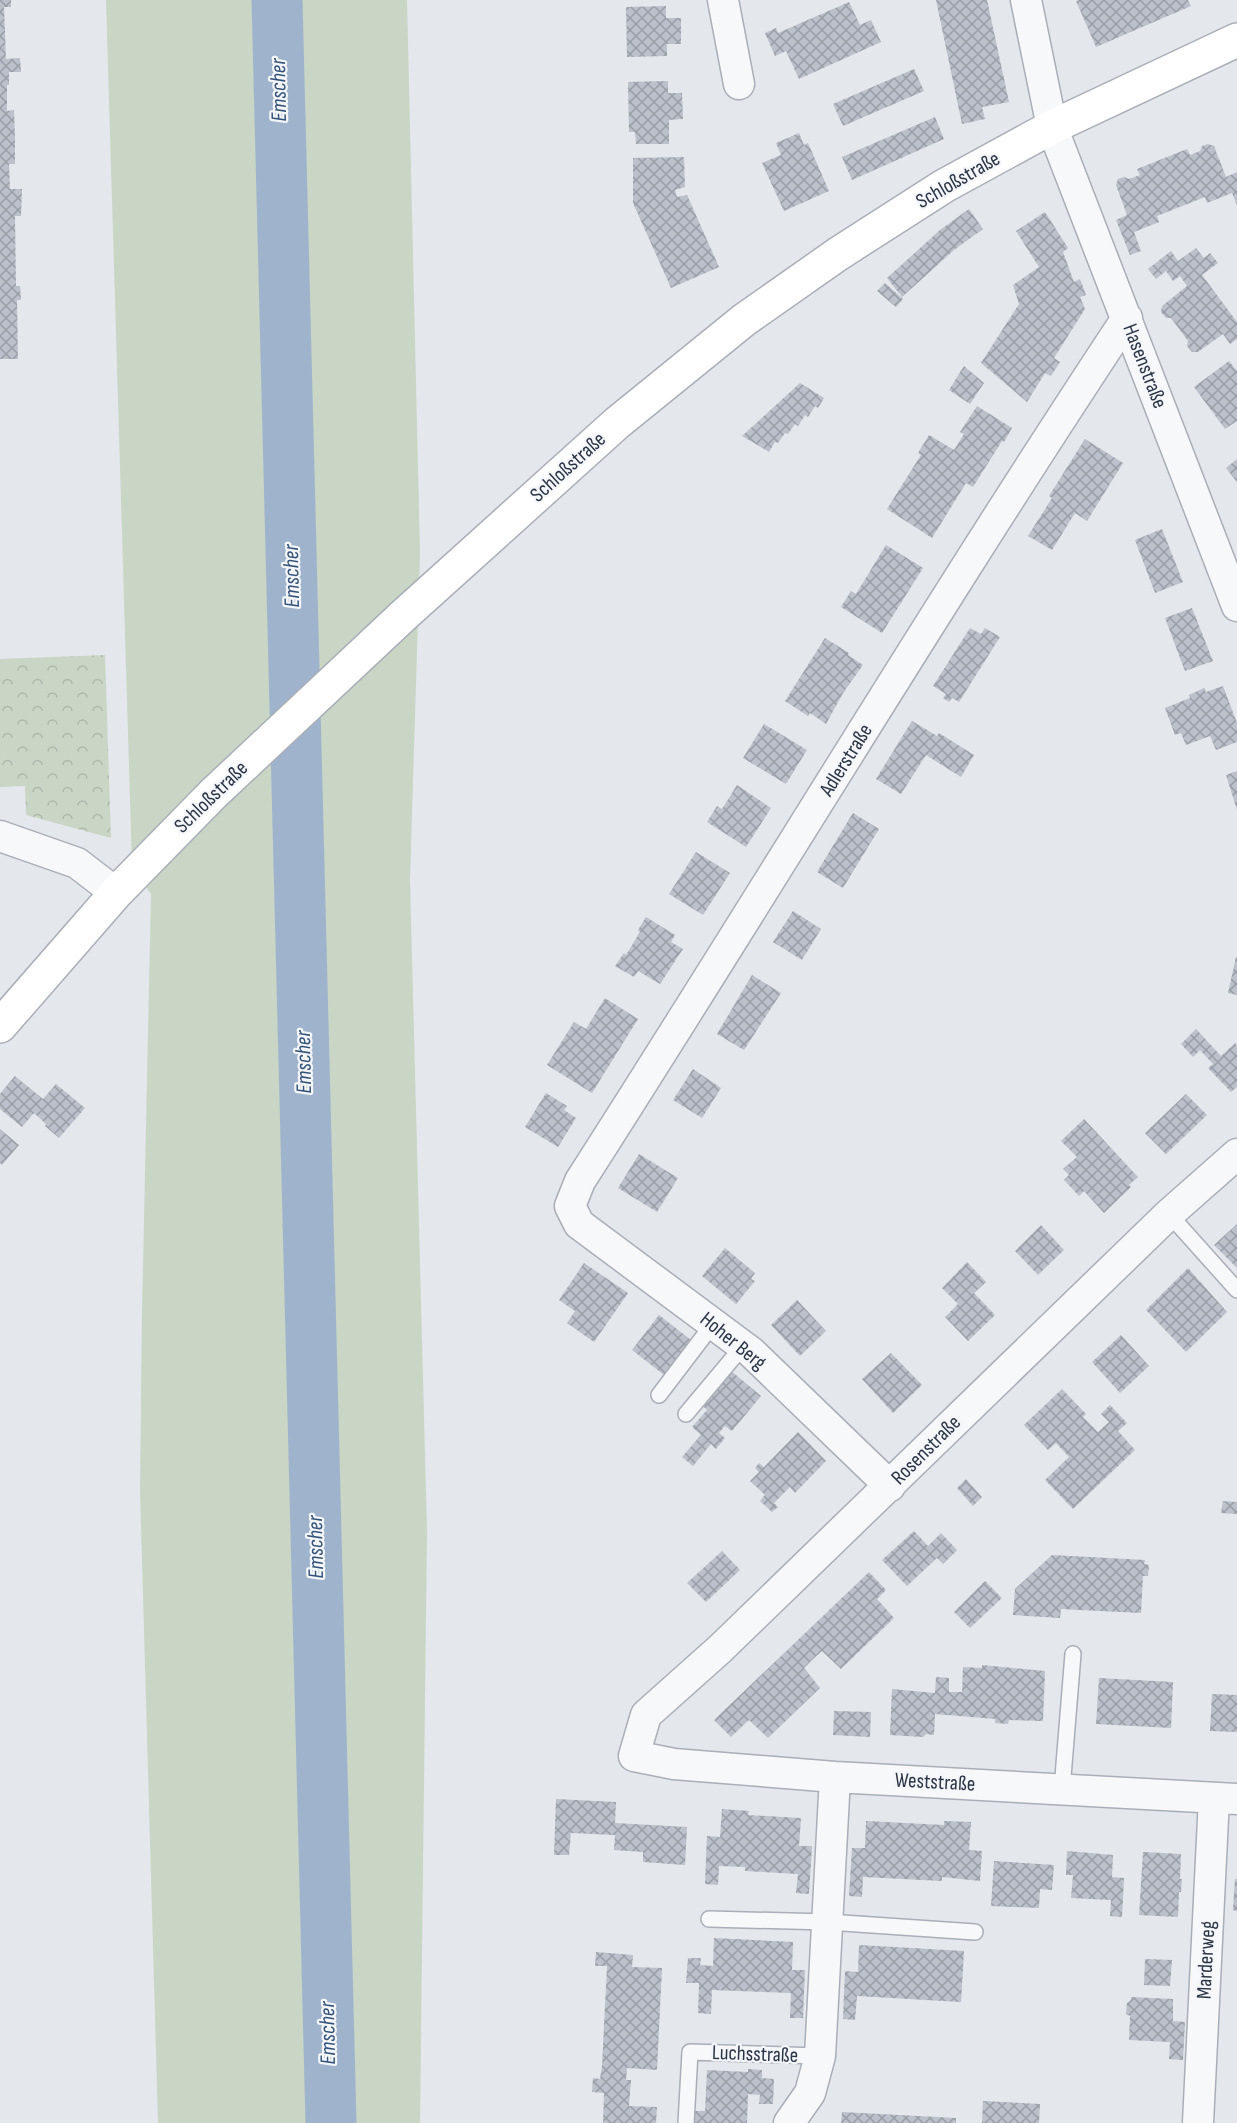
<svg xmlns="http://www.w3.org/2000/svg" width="1237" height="2123" viewBox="0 0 1237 2123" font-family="'Sofia Sans Condensed',sans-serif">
<defs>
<pattern id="park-crowns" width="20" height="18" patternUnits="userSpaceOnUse" patternTransform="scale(1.5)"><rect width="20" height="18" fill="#c9d6c5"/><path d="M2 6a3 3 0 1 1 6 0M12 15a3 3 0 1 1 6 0" fill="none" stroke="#adb8ab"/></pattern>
<pattern id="building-cross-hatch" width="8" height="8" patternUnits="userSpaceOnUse" patternTransform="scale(1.5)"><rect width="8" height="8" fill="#bbc0ca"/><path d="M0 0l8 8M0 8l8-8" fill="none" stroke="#989da6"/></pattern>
</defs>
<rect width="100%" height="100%" fill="#e4e7ec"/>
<path fill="#c9d6c5" d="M106 0H407L420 553 410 880 427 1531 420 2123H158L140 1490 142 1312 151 894 132 867Z"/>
<path fill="url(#park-crowns)" d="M105 655 111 838 26 815 25 786 0 787V659Z"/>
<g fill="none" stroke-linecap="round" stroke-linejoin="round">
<path stroke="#9fb4cc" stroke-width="51" d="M277 0 331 2123"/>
</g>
<path fill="url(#building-cross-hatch)" d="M0 0H11V7H4L6 59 20 58 21 72H9V85H7V111L14 110 15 137V164H9L10 189H22L21 216H15L16 286H20L21 300H17L18 359H0Z
M936 0H987L1009 102 982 107 985 119 962 124Z
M1079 0H1188L1191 6 1096 47 1076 1Z
M849 2 860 25 871 20 881 42 799 79 786 51 775 56 765 33 776 28 778 33Z
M666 6V18H681V44H667V56L627 57 626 7Z
M914 69 924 91 843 126 833 104Z
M668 81V93H682L683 119 669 120V144H636L635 132H629L628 82Z
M935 117 944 139 852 180 842 157Z
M799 133 804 145 808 143 829 191 784 211 762 163 781 155 776 143Z
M1208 144 1214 146 1226 177 1237 172V205L1232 193 1207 203 1205 197 1157 216 1159 222 1134 232 1141 251 1130 255 1116 220 1127 215 1116 185 1118 179 1124 177 1129 179 1140 175 1137 169 1187 149 1190 155 1200 151 1202 146Z
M684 157 685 187 675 190 677 197 687 195 719 267 671 288 633 203V158Z
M969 209 983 229 954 250 902 297 887 278 940 230Z
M1045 212 1068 248 1063 252 1074 282 1080 279 1086 295 1080 297 1085 309 1054 358 1060 362 1051 376 1045 373 1027 402 981 363 1019 304 1013 285 1039 267 1016 231Z
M1196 248 1204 258 1210 253 1218 263 1202 275 1237 322V339L1230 344 1223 334 1198 352H1192L1187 346 1188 341 1171 318H1166L1161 312 1162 306 1187 286 1180 276 1173 281 1166 271 1156 279 1148 269 1171 251 1178 261Z
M885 283 903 299 896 307 877 291Z
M1229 361 1237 371V421L1225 429 1194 387Z
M964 366 984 383 970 404 949 390Z
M800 383 824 398 818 408 815 406 808 417 805 415 798 426 795 424 788 434 785 433 778 443 775 442 769 452 742 436Z
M977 406 1012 428 1004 442 1002 441 973 487 966 483 932 538 887 509 921 455 918 453 929 435 954 450 964 434 960 432Z
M1085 439 1123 463 1087 521 1075 513 1052 550 1028 536 1052 498 1049 496Z
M1237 459V482L1226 468Z
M1162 529 1183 582 1155 593 1135 540Z
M886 545 923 568 882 633 841 607 851 591 856 594Z
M1192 608 1213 661 1185 671 1165 618Z
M970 628 981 634 985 628 1000 637 959 702 952 698 949 702 943 698 946 694 933 686Z
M825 638 849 653 848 655 863 665 843 693 826 724 810 713 808 716 785 701Z
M1223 686 1237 723V742L1216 750 1210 736 1186 745 1181 733 1175 735 1165 708 1190 698 1189 695 1204 688 1206 692Z
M912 721 937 736 939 733 974 755 961 777 926 755 901 794 876 779Z
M764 724 807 750 786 784 743 758Z
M1237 771V810L1226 775Z
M737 785 771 808 746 847 707 822 717 806 722 809Z
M853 813 879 829 843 888 817 872Z
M696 852 730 873 703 915 669 894Z
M793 911 821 929 802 960 773 942Z
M646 917 675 935 671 942 683 949 660 984 638 971 634 977 615 966 624 953 626 955 640 932 638 930Z
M1236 957H1237V995L1228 993Z
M752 975 781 993 744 1050 717 1034Z
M605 998 638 1019 592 1093 547 1065 574 1022 586 1029Z
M1196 1029 1221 1056 1235 1043 1237 1046V1087L1231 1092 1208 1068 1213 1064 1200 1050 1193 1057 1181 1044Z
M693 1069 721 1088 702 1118 673 1100Z
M15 1076 43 1099 56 1084 85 1108 59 1138 45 1126 46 1124 34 1113 22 1127 0 1109V1094Z
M546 1093 567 1106 564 1110 576 1118 558 1147 525 1127Z
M1186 1094 1207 1115 1166 1154 1145 1133Z
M1084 1119 1138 1177 1129 1185 1131 1187 1104 1213 1084 1191 1079 1196 1064 1180 1069 1175 1063 1169 1077 1157 1061 1141Z
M0 1129 19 1145 2 1165 0 1163Z
M639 1154 678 1178 657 1212 618 1188Z
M1237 1224V1268L1214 1245Z
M1041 1225 1064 1250 1038 1275 1015 1251Z
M725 1248 755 1273 751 1279 755 1281 736 1304 702 1276Z
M967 1262 986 1282 974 1293 995 1315 968 1341 945 1317 958 1304 942 1288Z
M584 1263 628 1293 594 1342 567 1323 575 1311 559 1300Z
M1188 1268 1227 1312 1186 1352 1146 1310Z
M797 1300 826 1331 800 1356 771 1325Z
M659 1315 691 1340 664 1375 632 1350Z
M1121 1335 1149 1366 1120 1393 1092 1362Z
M891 1353 922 1385 893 1413 862 1379Z
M730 1370 761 1396 732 1431 725 1426 719 1433 725 1438 716 1449 711 1444 693 1466 682 1457 701 1435 692 1427 707 1410 701 1404Z
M1062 1389 1086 1414 1083 1417 1098 1432 1109 1422 1101 1414 1110 1405 1127 1423 1118 1431 1135 1450 1073 1509 1045 1480 1069 1457 1056 1443 1048 1450 1024 1425Z
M798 1432 826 1461 795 1493 790 1487 774 1503 778 1507 772 1512 760 1501 765 1495 750 1481 759 1472 755 1468 759 1463 764 1467Z
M966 1479 982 1497 973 1506 957 1488Z
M1223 1501 1237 1502V1514L1221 1513Z
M914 1531 928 1546 941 1533 957 1550 943 1564 937 1558 907 1586 882 1560Z
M722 1551 740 1570 706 1602 687 1583Z
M1052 1555 1145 1560 1144 1564 1149 1565 1148 1576H1143L1141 1613 1061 1609 1060 1618 1013 1615 1015 1589Z
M869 1572 886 1590 877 1599 894 1618 841 1669 822 1651 813 1659 804 1668 820 1688 768 1738 749 1720 731 1737 714 1720Z
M985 1581 1002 1598 970 1628 954 1612Z
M982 1665 1045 1671 1043 1721 1009 1720 1008 1724 995 1723V1719L935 1714 934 1735 926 1734 923 1737 890 1735 892 1689 935 1693 936 1677 949 1678V1692H962L963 1667 982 1668Z
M1099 1678 1173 1682 1171 1728 1096 1724Z
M1212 1694 1237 1695V1732L1210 1731Z
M834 1711 871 1712 870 1737 833 1735Z
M556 1799 616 1802 615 1823 687 1827 685 1865 643 1862V1852L614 1850 615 1835 571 1833 569 1855H554Z
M722 1809 749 1811 748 1815 801 1818 799 1846H812L809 1894 796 1893 798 1874 745 1871V1867L719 1866 718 1885 705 1884 707 1836 720 1837Z
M866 1821 944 1825V1821L971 1822 969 1850 982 1851 980 1881 942 1877V1881L863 1877 862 1897 849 1896 852 1848H865Z
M1067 1851 1113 1855 1112 1877 1124 1878 1122 1917 1110 1916 1111 1900 1071 1898 1073 1875H1066Z
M1143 1852 1181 1854 1180 1879H1182L1181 1892H1179L1178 1917 1139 1915Z
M994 1861 1054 1865 1052 1890 1040 1889 1039 1908 991 1906Z
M1235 1879H1237V1911L1233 1910Z
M714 1938 793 1942 792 1970H805L803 2018H790L791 1993 764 1992 712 1990 711 2014 698 2013 699 1983H686L688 1958H701L700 1965 713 1966Z
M859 1945 964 1951 961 2002 857 1996 855 2020 843 2019 845 1971 858 1972Z
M596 1952 633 1955 632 1967 662 1968 657 2070 627 2068 626 2080H631L629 2106 657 2107 656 2123H603L604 2093 592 2092 593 2078 600 2079 602 2066 607 1966H595Z
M1145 1959 1172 1960 1170 1986 1144 1985Z
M1131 1997 1173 1999V2021L1185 2022 1183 2060 1169 2059 1170 2042 1129 2040 1130 2016 1126 2014 1127 2003 1131 2000Z
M748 2069 762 2070V2078L774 2079 773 2104H759L760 2095 748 2094 747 2123H692V2111H705L707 2070 748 2072Z
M983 2101 1040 2104 1039 2123H982Z
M842 2112 956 2118V2123H841Z"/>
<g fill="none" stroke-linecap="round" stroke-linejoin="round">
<g stroke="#a9aeb7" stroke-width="18">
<path id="lane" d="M1169 1214 1237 1290
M659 1395 713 1324
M686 1414 743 1346
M1062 1789 1073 1654
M709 1919 828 1922 975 1932
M686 2123 690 2052 820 2056"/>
</g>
<g stroke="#a9aeb7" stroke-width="33">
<path id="street" d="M723 0 739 84
M1026 0 1052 127 1237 606
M0 836 77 863 116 893
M1237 1154 1169 1214 720 1649 646 1715 634 1756 674 1764 835 1777 1237 1799
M890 1486 751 1352 579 1224 570 1206 580 1181C764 894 939 602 1127 318
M789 2123 810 2093 820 2056 835 1777
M1198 2123 1214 1798"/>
</g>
<g stroke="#a9aeb7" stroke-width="36">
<path id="secondary" d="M0 1026 116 893 213 794 404 615 617 423 744 320 838 254 944 186 1052 127 1237 40"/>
</g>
<use href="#lane" stroke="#f7f8fa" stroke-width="15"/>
<use href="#street" stroke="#f7f8fa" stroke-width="30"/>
<use href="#secondary" stroke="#fff" stroke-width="33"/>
</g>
<g text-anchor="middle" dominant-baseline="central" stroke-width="4.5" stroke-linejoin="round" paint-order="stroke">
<g font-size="21" fill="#2b3445" stroke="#f4f6f9">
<text transform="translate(958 180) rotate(-30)">Schloßstraße</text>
<text transform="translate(1145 366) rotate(69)">Hasenstraße</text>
<text transform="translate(568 467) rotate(-42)">Schloßstraße</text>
<text transform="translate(846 760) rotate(-58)">Adlerstraße</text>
<text transform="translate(211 797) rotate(-44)">Schloßstraße</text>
<text transform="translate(733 1341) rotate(39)">Hoher Berg</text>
<text transform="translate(926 1450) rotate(-45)">Rosenstraße</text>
<text transform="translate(935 1782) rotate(3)">Weststraße</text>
<text transform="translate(1206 1960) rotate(-87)">Marderweg</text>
<text transform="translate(755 2054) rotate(2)">Luchsstraße</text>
</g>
<g font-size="22" font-style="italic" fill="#34527a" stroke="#f4f6f9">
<text transform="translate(279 90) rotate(-91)">Emscher</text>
<text transform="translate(292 576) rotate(-91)">Emscher</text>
<text transform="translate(304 1062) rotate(-91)">Emscher</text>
<text transform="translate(316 1547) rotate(-91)">Emscher</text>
<text transform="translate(328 2033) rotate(-91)">Emscher</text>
</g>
</g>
</svg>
